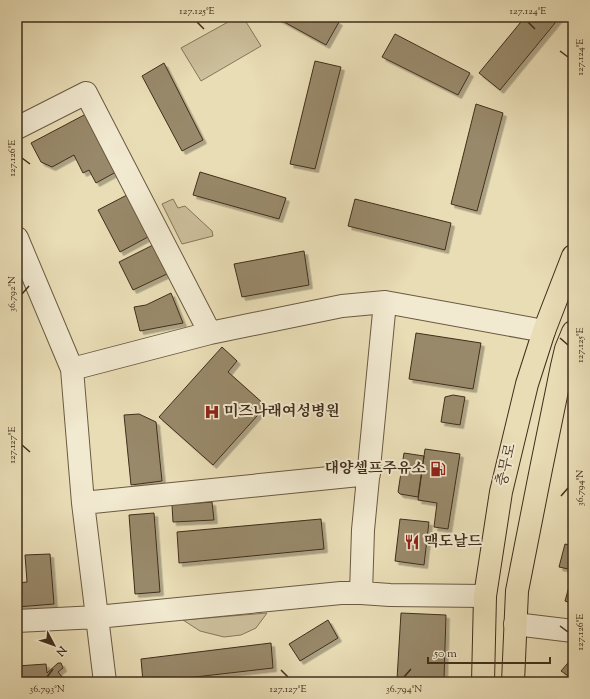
<svg xmlns="http://www.w3.org/2000/svg" width="590" height="699" viewBox="0 0 590 699" font-family="'Sorts Mill Goudy','Noto Serif KR',serif">
<defs>
<filter id="shadow"><feDropShadow dx="3.5" dy="3.5" stdDeviation="0" flood-color="#0004"/></filter>
</defs>
<rect width="100%" height="100%" fill="#e9ddb6"/>
<filter id="stains"><feTurbulence type="fractalNoise" baseFrequency=".005" numOctaves="4"/><feColorMatrix values="0 0 0 0 .2 0 0 0 0 .09 0 0 0 0 .02 0 0 0 .5 -.17"/></filter>
<radialGradient id="worn" r=".72"><stop offset=".6" stop-color="#630" stop-opacity="0"/><stop offset="1" stop-color="#630" stop-opacity=".3"/></radialGradient>
<path fill="#ccbf9b" stroke="#86765a" d="M237 17H243L261 46 201 81 181 48Z
M173 199 178 208 185 206 212 231 213 236 182 244 162 204Z
M267 613 256 628 241 635 224 637 200 631 183 620Z"/>
<path fill="#98896b" stroke="#412e1a" filter="url(#shadow)" d="M275 17H331L339 22 326 45Z
M525 17H560L500 90 479 73Z
M395 34 470 73 458 95 382 57Z
M315 61 341 67 315 169 290 164Z
M164 63 203 140 182 151 142 76Z
M476 104 503 113 477 211 451 204Z
M86 114 116 172 96 183 89 170 83 173 74 155 52 167 41 162 31 143Z
M200 172 286 198 279 219 193 195Z
M127 195 148 237 120 252 98 210Z
M355 199 451 223 445 250 348 226Z
M153 245 167 274 133 290 119 262Z
M304 251 309 285 242 297 234 264Z
M171 293 183 323 140 331 134 307 146 305Z
M416 333 481 343 473 389 409 379Z
M222 347 237 361 228 372 266 406 213 465 159 417Z
M453 395 465 397 460 425 441 422 445 397Z
M139 414 156 422 162 481 131 485 124 415Z
M425 449 460 454 448 529 434 527 437 503 418 500Z
M404 453 424 456 418 497 400 494 398 492Z
M212 502 214 520 173 522 172 505Z
M154 513 160 592 135 594 129 515Z
M321 519 324 549 179 563 177 532Z
M400 519 429 522 424 565 395 561Z
M565 544 573 546V570L559 567Z
M50 554 54 604 17 607V583L27 582 25 555Z
M570 583 573 584V604L565 601Z
M401 613 446 615 444 679H397Z
M328 620 338 638 300 661 289 644Z
M271 643 273 668 169 680V682H143L141 659Z
M573 657V679L561 671Z
M58 663H61L63 668 58 672 63 678 59 682H17V666L46 664 47 673Z"/>
<g fill="none" stroke-linecap="round" stroke-linejoin="round">
<g stroke="#6b5a41" stroke-width="24">
<path id="minor" d="M17 128 86 93 210 333 342 306 385 302 544 331
M17 238 72 369 83 503 105 682
M385 302 363 530 361 593 390 595 485 596
M72 369 210 333
M83 503 369 474
M17 621 97 617 341 593H361
M515 624 573 631"/>
</g>
<g stroke="#412e1a" stroke-width="24">
<path id="major" d="M483 682 485 596 501 492 527 384 544 331 573 256
M513 682 517 591 541 469 562 366 566 349 573 332"/>
</g>
<use href="#minor" stroke="#f1e9d0" stroke-width="22"/>
<use href="#major" stroke="#e9ddb6" stroke-width="22"/>
</g>
<path fill="none" stroke="#412e1a" stroke-width="1.5" d="M197 22 204 29M528 22 535 29M560 51 568 57M22 158 30 164M22 294 29 286M560 338 568 345M22 445 30 452M561 496 568 488M560 626 568 632M281 670 288 677M47 677 53 669M404 677 411 669"/>
<defs>
<g id="hospital-bare" transform="scale(1.2)"><path d="M-5-5h3v3.5h4V-5h3V5h-3V1.5h-4V5h-3Z" fill="#8f2418" stroke="#f1e9d0" stroke-width="2.5" paint-order="stroke"/></g>
<g id="fuel-bare" transform="scale(1.2)"><path d="M-5.5-6h7V0h2V4h1.3V-2.5L3-4.5l.8-.8L6-3V5H2.5V1h-1V6h-7ZM-4.2-4.7v3.2H.2V-4.7Z" fill="#8f2418" stroke="#f1e9d0" stroke-width="2.5" paint-order="stroke"/></g>
<g id="restaurant-bare" transform="scale(1.2)"><path d="M-5-6h1v4h1v-4h1v4h1v-4h1v5L-1.5 .5V6h-2V.5L-5-1ZM5-6V6H3V1.5H1.5Q1.5-4 5-6Z" fill="#8f2418" stroke="#f1e9d0" stroke-width="2.5" paint-order="stroke"/></g>
</defs>
<g fill-rule="evenodd">
<use href="#hospital-bare" x="212" y="412"/>
<use href="#fuel-bare" x="438" y="469"/>
<use href="#restaurant-bare" x="412" y="542"/>
</g>
<g text-anchor="middle" dominant-baseline="central" stroke-width="4" stroke-linejoin="round" paint-order="stroke">
<g font-size="15" font-weight="bold" fill="#412e1a" stroke="#f1e9d0" text-anchor="start">
<text x="224" y="412">미즈나래여성병원</text>
<text x="426" y="469" text-anchor="end">대양셀프주유소</text>
<text x="424" y="542">맥도날드</text>
</g>
<g font-size="15" fill="#412e1a" stroke="#f1e9d0">
<text transform="translate(507 465) rotate(-77)">충무로</text>
</g>
</g>
<rect width="590" height="699" fill="none" stroke="#e9ddb6" stroke-width="44"/>
<g transform="translate(54 645) rotate(131)" stroke="#f1e9d0" stroke-width="3" paint-order="stroke">
<path d="M0-3L7 15L0 10L-7 15Z" fill="#412e1a"/>
<text y="-6" font-size="11" font-weight="bold" text-anchor="middle" fill="#412e1a">N</text>
</g>
<path d="M428 657v6h122v-6" fill="none" stroke="#412e1a" stroke-width="2"/>
<text x="434" y="657" font-size="12" fill="#412e1a" stroke="#f1e9d0" stroke-width="3" paint-order="stroke">50 m</text>
<rect x="22" y="22" width="546" height="655" fill="none" stroke="#412e1a" stroke-width="1.5"/>
<g font-size="10" text-anchor="middle" fill="#412e1a">
<text x="197" y="14">127.125°E</text>
<text x="528" y="14">127.124°E</text>
<text transform="translate(579 57) rotate(-90)" y="4">127.124°E</text>
<text transform="translate(11 158) rotate(-90)" y="4">127.126°E</text>
<text transform="translate(11 294) rotate(-90)" y="4">36.792°N</text>
<text transform="translate(579 345) rotate(-90)" y="4">127.125°E</text>
<text transform="translate(11 445) rotate(-90)" y="4">127.127°E</text>
<text transform="translate(579 488) rotate(-90)" y="4">36.794°N</text>
<text transform="translate(579 632) rotate(-90)" y="4">127.126°E</text>
<text x="47" y="692">36.793°N</text>
<text x="288" y="692">127.127°E</text>
<text x="404" y="692">36.794°N</text>
</g>
<rect width="100%" height="100%" filter="url(#stains)"/>
<rect width="100%" height="100%" fill="url(#worn)"/>
</svg>
